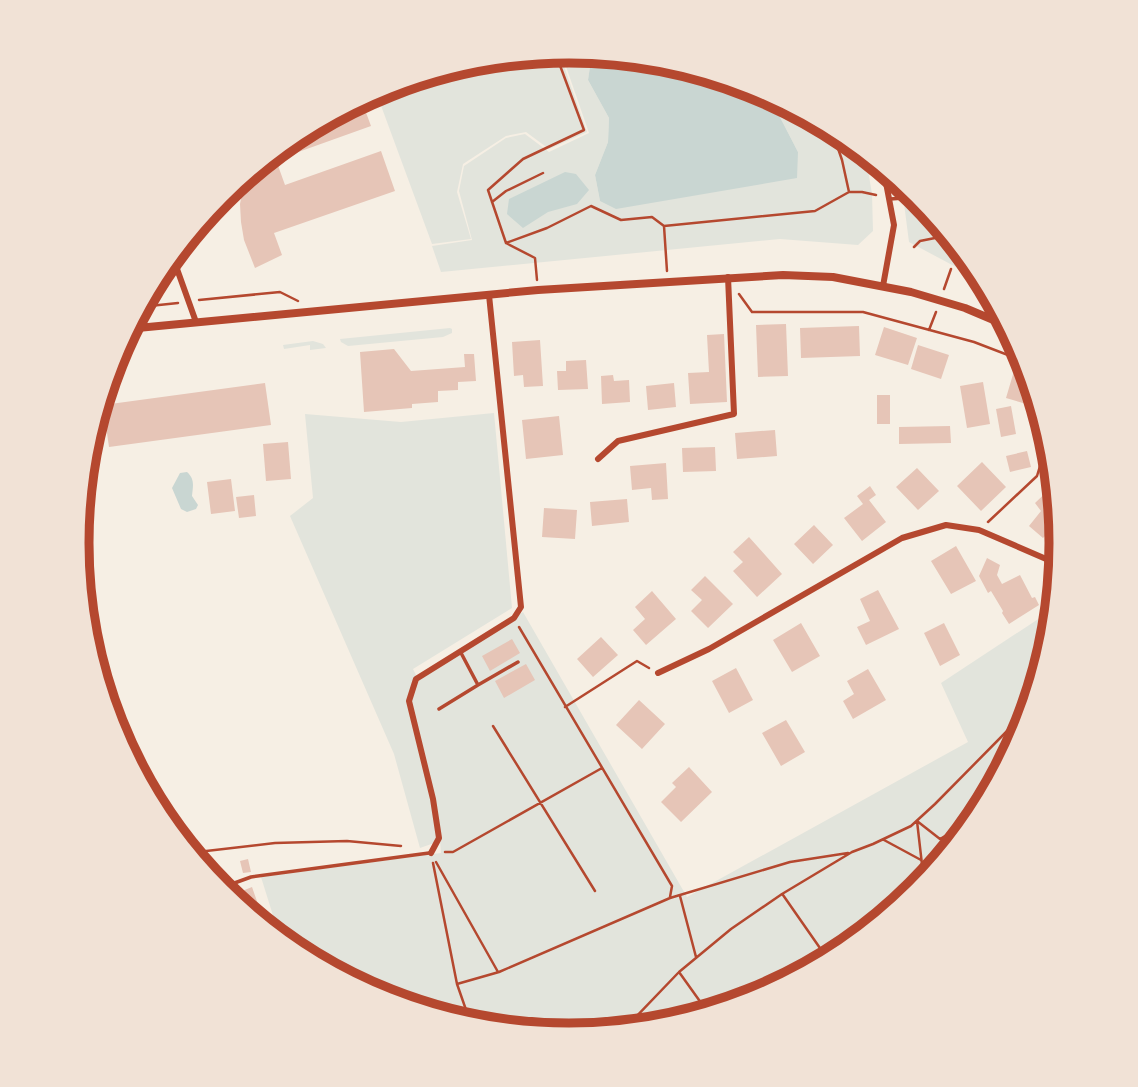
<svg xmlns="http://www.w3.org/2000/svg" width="1138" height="1087" viewBox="0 0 1138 1087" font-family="'Public Sans',sans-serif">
<rect width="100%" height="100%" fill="#f6efe4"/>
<path fill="#e2e4dc" d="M569 51 592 53 588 80 609 118 608 142 595 175 600 201 798 152 768 94 843 134 865 152 872 194 873 231 858 245 780 239 441 272 432 246 472 240 459 191 464 166 506 138 525 134 549 152 589 133 561 52Z
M559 52 587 132 549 149 526 132 506 136 463 164 457 192 471 239 432 244 376 92 384 87 473 60Z
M899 180 918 195 979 270 986 283 909 242 902 188Z
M450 328 452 329V333L443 337 348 346 341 342 340 339Z
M313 341 323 344 326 348 310 350V345L284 349 283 345Z
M494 413 512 608 413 669 418 679 523 612 687 897 968 742 941 683 1055 608 1052 640 1024 732 978 818 917 892 842 953 757 999 665 1027 569 1036 472 1027 380 999 295 953 281 941 261 877 441 853 440 841 420 848 394 754 290 516 313 498 305 414 401 422Z"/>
<path fill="#c9d6d2" d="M592 53 666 60 758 88 768 94 798 152 797 178 616 209 600 201 595 175 608 142 609 118 588 80Z
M565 172 576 174 589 190 577 204 548 212 523 228 507 214 509 199Z
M187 472C195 479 193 486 192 496L198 505 196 509 187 512 181 509 172 488 180 473Z"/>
<path fill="#e6c5b7" d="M361 99 371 126 276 160 285 185 381 151 395 191 274 233 282 255 255 268 244 240 241 222 240 204 243 189 239 180 296 134Z
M786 324 788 376 758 377 756 325Z
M859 326 860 356 801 358 800 328Z
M884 327 917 338 908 365 875 355Z
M724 334 727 402 690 404 688 373 709 372 707 335Z
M540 340 543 386 524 387 523 375 514 376 512 342Z
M918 345 949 355 941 379 911 369Z
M394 349 411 371 465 367 464 354H474L476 381 458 382V390L438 391V402L412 404V408L364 412 360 352Z
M586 360 588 389 558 390 557 371H566V361Z
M1014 371 1031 376 1040 408 1006 398Z
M613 375 614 381 629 380 630 402 602 404 601 376Z
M983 382 990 424 967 428 960 386Z
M265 383 271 425 109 447 103 405Z
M674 383 676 407 648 410 646 386Z
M877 395H890V424H877Z
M1011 406 1016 434 1001 437 996 409Z
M559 416 563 455 526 459 522 420Z
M950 426 951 443 899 444V427Z
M775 430 777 456 737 459 735 433Z
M288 442 291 479 266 481 263 444Z
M715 447 716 471 683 472 682 448Z
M1027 451 1031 467 1010 472 1006 456Z
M982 462 1006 487 981 511 957 486Z
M666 463 668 499 652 500 651 488 632 490 630 466Z
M917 468 939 491 918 510 896 487Z
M231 479 235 511 211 514 207 482Z
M1056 483 1060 522 1043 538 1029 526 1041 511 1035 503Z
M870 486 876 495 869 500 886 522 862 541 844 518 863 504 857 496Z
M254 495 256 516 239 518 236 497Z
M627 499 629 522 592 526 590 502Z
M544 508 577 510 575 539 542 537Z
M814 525 833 545 813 564 794 544Z
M749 537 782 574 757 597 733 571 743 562 733 552Z
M956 546 976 581 951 594 931 561Z
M987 558 1000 565 997 575 1002 584 1020 575 1032 598 1035 597 1039 605 1009 624 1002 613 1003 611 991 591 988 593 979 576Z
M705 576 733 604 708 628 691 611 702 600 691 590Z
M878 590 899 629 866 645 857 627 870 621 860 599Z
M652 591 676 619 646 645 633 630 645 619 635 607Z
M801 623 820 656 792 672 773 640Z
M944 623 960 655 940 666 924 633Z
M601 637 618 655 593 677 577 659Z
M512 639 520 653 490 671 482 656Z
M526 664 535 680 504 698 495 681Z
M736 668 753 700 729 713 712 681Z
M868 669 886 700 853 719 843 701 854 694 847 681Z
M639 700 665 724 642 749 616 725Z
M786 720 805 752 781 766 762 733Z
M689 767 712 792 681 822 661 802 676 787 672 783Z
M170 813 172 832 158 814Z
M248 859 251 872 243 873 240 861Z
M252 887 259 907 246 912 236 904 232 895Z"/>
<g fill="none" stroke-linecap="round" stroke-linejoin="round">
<path stroke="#b5482f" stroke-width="2.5" d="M831 128 842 160 849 192
M492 202 506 191 543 173
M186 238 192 235
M506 243 547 228 591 206 621 220 652 217 664 226
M914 247 920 241 950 235
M667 271 664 226 815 211 849 192H862L876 195
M537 280 535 258 506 243 488 190 523 159 584 130 555 52
M944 289 951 269
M739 294 752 312H863L974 342 1026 362
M199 300 280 292 298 301
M140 307 178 303
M929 330 936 312
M988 522 1037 476 1049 436
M519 627 672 886 670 897
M565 707 637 661 649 668
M493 726 595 891
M1002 774 1007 732
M884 840 921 860
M445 852H453L602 768
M189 853 275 843 347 841 401 846
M436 862 498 972
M433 863 457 984 472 1027
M783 895 829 961
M680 896 696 957
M894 900 924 882 917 821 940 839 979 816
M844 952 858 928 894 900 900 906
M679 972 709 1014
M457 984 499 972 670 898 790 862 848 853
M626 1031 632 1021 679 972 731 929 782 894 852 852 873 844 911 826 935 804 1010 728 1030 712"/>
<path stroke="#b5482f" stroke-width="3.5" d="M890 199 919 197
M460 651 478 685 518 662
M439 709 478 685
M218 889 251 877 429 853"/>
<path stroke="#b5482f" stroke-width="6" d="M172 255 196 322
M883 286 894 225 883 167
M598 459 618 441 734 414 728 277
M658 673 709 649 902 538 946 525 979 530 1060 565
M431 853 439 838 433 799 409 701 416 679 514 618 521 607 489 295"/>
<path stroke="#b5482f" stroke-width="8" d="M127 329 538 290 783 275 833 277 911 292 965 308 1010 327"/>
</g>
<path d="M0 0H1138V1087H0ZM89 543a480 480 0 1 1 960 0a480 480 0 1 1-960 0Z" fill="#f1e2d6" fill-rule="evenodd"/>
<path fill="none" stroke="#b5482f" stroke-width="9" d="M89 543a480 480 0 1 1 960 0a480 480 0 1 1-960 0Z"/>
</svg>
